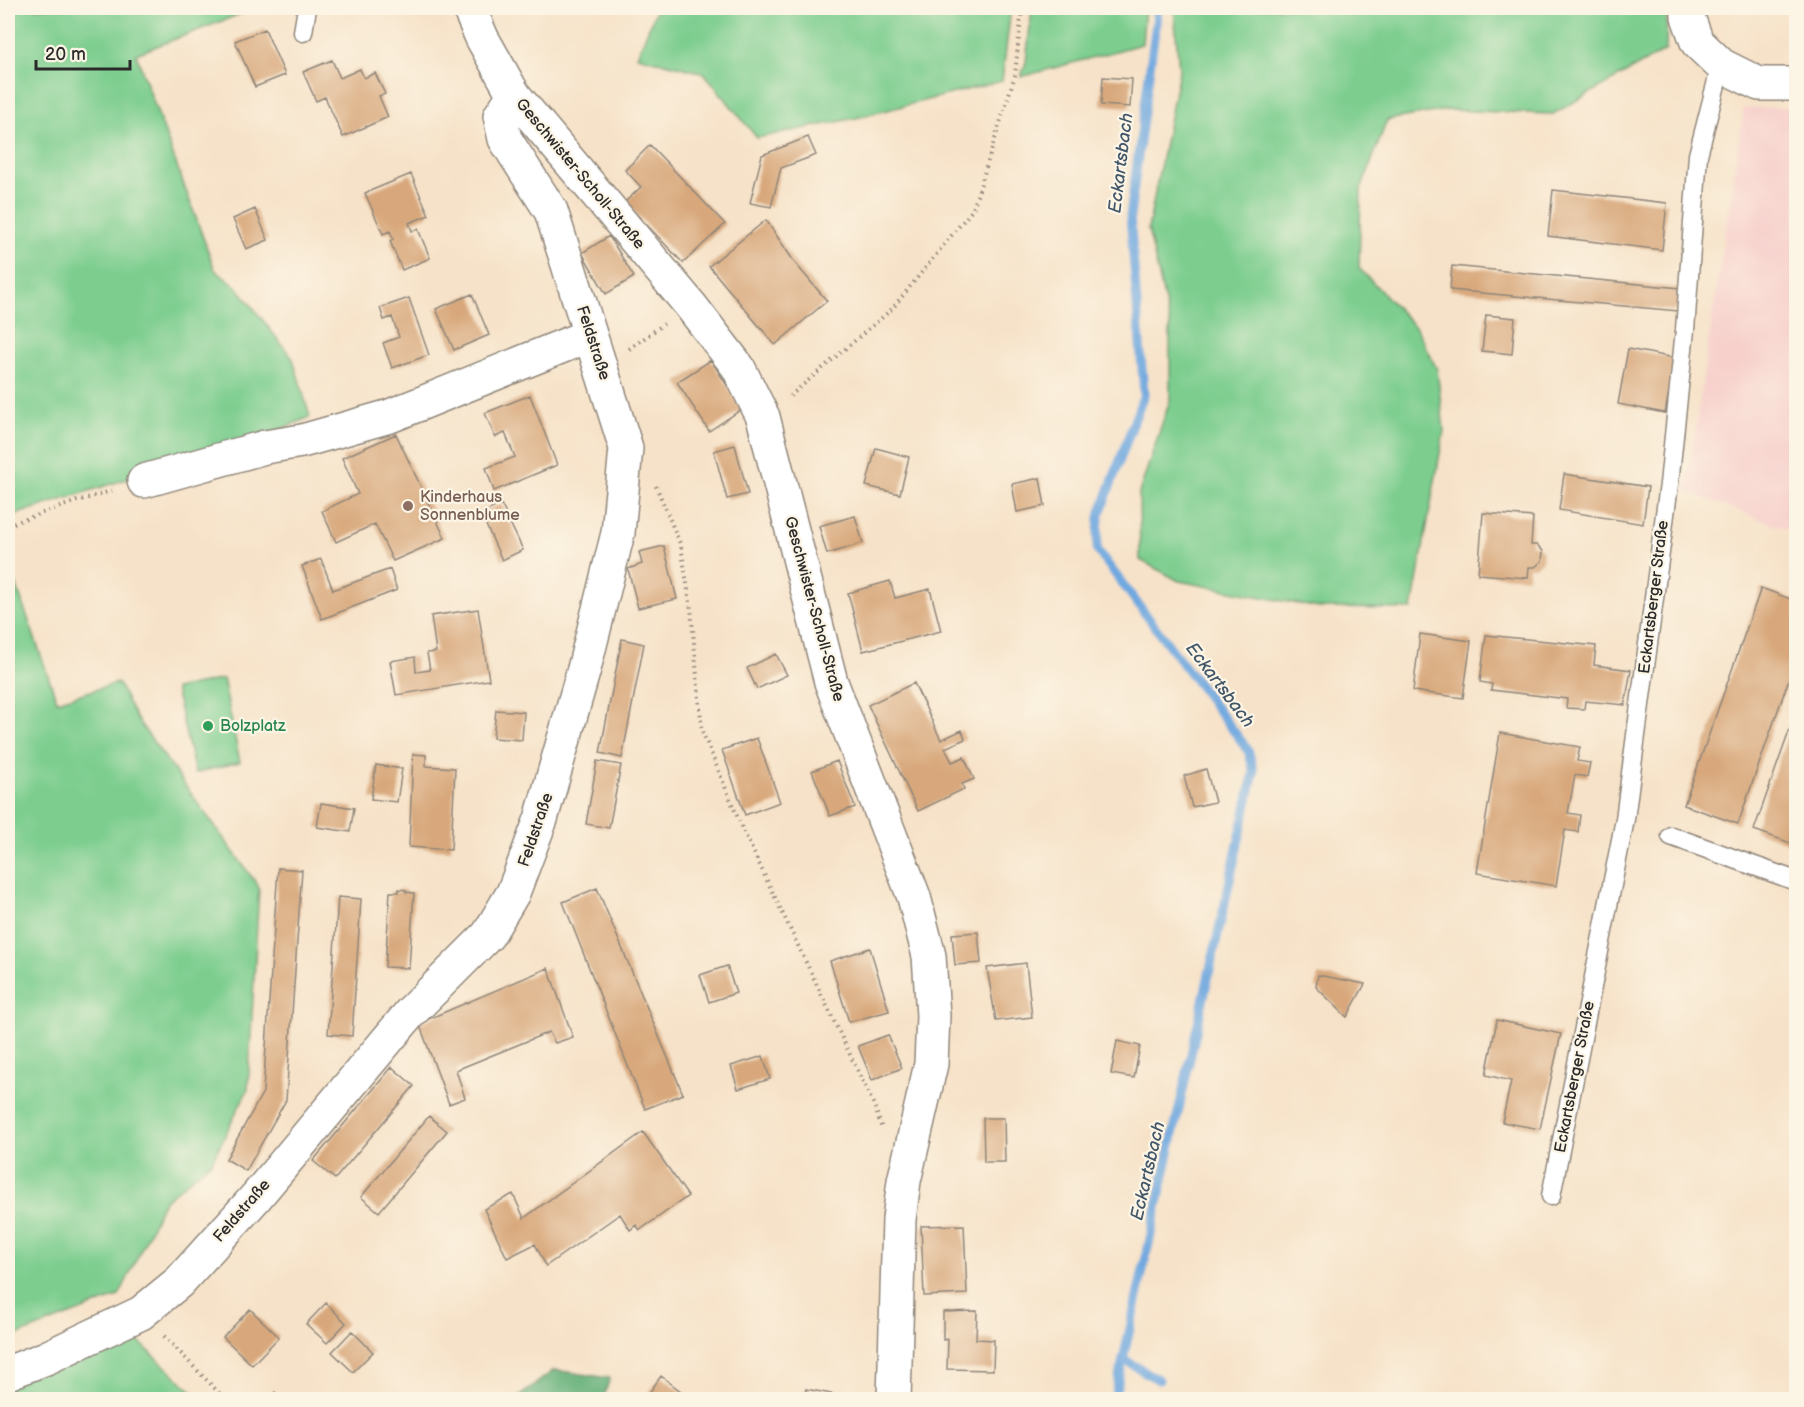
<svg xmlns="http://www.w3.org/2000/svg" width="1804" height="1407" viewBox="0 0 1804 1407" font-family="'Balsamiq Sans',sans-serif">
<rect width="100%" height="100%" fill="#fcf5e5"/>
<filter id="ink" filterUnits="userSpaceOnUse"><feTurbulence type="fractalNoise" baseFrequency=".0167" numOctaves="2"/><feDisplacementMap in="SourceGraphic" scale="12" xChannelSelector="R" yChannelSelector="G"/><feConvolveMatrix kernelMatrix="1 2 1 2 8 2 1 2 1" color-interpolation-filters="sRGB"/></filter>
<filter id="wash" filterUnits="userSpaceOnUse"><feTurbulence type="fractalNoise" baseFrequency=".008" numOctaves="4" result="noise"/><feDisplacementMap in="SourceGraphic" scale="24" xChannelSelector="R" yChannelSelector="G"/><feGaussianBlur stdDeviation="1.35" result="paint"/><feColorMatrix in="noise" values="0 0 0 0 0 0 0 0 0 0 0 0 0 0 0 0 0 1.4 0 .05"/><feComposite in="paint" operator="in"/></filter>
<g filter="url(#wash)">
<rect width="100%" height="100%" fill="#f6e2c8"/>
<path fill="#f7d0cc" d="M1744 108H1796V533L1686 491Z"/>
<path fill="#7ccd8e" stroke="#547c5c" stroke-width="1.5" d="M8 8H256L136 54 215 270 238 288 293 359 310 417 277 431 8 517Z
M657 8H1011L1002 81 856 118 757 138 704 73 637 56Z
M1032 8H1145L1142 44 1021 77 1026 62Z
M1174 8H1667L1666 50 1553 114 1447 110 1387 120 1361 190 1359 268 1416 328 1437 369 1444 431 1412 609 1319 608 1179 581 1140 560 1139 493 1170 400V324L1148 229 1179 71Z
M8 562 57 701 118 683 136 718 259 887 248 1089 212 1161 164 1201 119 1296 8 1339Z
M223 679 240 762 195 773 175 689Z
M132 1335 200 1399 8 1400V1384Z"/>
<path fill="#65b079" stroke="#486e52" stroke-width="1.5" d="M554 1370 610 1378 603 1399H516Z"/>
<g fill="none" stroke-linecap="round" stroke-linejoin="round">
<path stroke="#6fa8df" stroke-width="9" d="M1123 1359 1159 1380
M1114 1400 1254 772 1248 750 1097 550 1099 517 1144 394 1130 216 1158 8"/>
</g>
<g id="blocks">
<path fill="#d8a87c" d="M265 29 285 75 255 87 235 41Z
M332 60 340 78 360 69 364 78 375 73 385 94 379 96 388 117 343 137 325 97 316 101 303 72Z
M1103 77 1132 79 1130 107 1101 105Z
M808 137 816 155 781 168 771 207 750 203 762 155Z
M650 145 725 224 683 263 625 202 641 187 625 170Z
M411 174 429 215 409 223 412 231 418 229 430 258 402 270 390 241 393 239 390 231 383 234 365 193Z
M1553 190 1667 203 1662 250 1548 236Z
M255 209 268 240 246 249 233 219Z
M766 220 795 263 827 301 775 345 709 266Z
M609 236 634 277 606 294 582 253Z
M1452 266 1680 288 1678 311 1450 290Z
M472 294 489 335 454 350 436 309Z
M409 298 429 355 392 368 383 343 399 337 392 317 384 320 380 308Z
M1486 315 1515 318 1512 354 1482 351Z
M1628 349 1675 358 1665 413 1618 404Z
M711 360 742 409 709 431 677 382Z
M530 395 557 465 494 491 486 468 515 457 505 433 495 437 485 413Z
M396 434 445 538 393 561 375 524 336 542 322 511 358 494 342 458Z
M735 445 748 494 727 499 714 451Z
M876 448 909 457 900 494 866 486Z
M1564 474 1648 487 1643 524 1559 510Z
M1040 478 1045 506 1017 512 1012 484Z
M501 504 523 550 502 560 481 514Z
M1483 513 1533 517 1531 545H1537L1543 551 1542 561 1535 567H1529L1528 578 1478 574Z
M855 516 863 543 827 554 819 526Z
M664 546 677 599 638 608 628 569 642 564 639 552Z
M321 559 333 590 390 569 397 590 322 619 302 566Z
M890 581 895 598 930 589 941 631 863 651 848 593Z
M1761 588 1796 601V659L1738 824 1684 805Z
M478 609 489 680 396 695 390 661 415 657 416 672 430 670 427 653 436 652 431 616Z
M1420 634 1471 641 1463 698 1413 691Z
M1486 635 1596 646 1594 665 1631 670 1625 705 1585 701 1584 709 1566 708 1567 699 1491 690 1492 684 1480 682Z
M622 639 644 644 622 758 600 753Z
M776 654 787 675 757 689 747 668Z
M914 683 941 740 962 730 965 739 945 748 952 762 964 757 974 779 962 784 964 789 918 811 868 705Z
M496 710 524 712 522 740 493 738Z
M1796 712V845L1754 830Z
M1500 733 1580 747 1577 761 1590 763 1587 777 1575 775 1568 813 1580 815 1578 832 1565 830 1556 886 1477 873Z
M757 738 780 802 745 815 722 750Z
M413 754 426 755V766L455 768 451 850 409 847Z
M597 761 621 765 609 828 586 824Z
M837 761 855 807 830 816 812 771Z
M376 765 402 769 397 802 371 799Z
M1206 769 1215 802 1192 807 1184 776Z
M321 803 354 808 350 832 317 827Z
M278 868 302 870 286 1100 246 1171 226 1159 263 1092Z
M597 888 683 1094 645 1109 563 902Z
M399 889 406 890V892L414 893 409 968 385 967 390 892H399Z
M338 897 361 899 352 1036 328 1034Z
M978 932 981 963 955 965 952 934Z
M870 948 889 1011 849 1022 830 961Z
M1026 963 1032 1017 996 1021 987 968Z
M727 966 736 993 709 1002 700 975Z
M548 968 573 1037 555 1043 549 1032 456 1070 465 1098 449 1104 419 1023Z
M1318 975 1365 984 1347 1017 1316 987Z
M1497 1020 1561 1034 1540 1129 1502 1122 1511 1081 1486 1075Z
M888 1035 902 1068 872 1080 858 1046Z
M1117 1041 1140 1046 1134 1078 1111 1074Z
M763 1056 770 1079 738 1089 731 1066Z
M392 1067 414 1086 335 1179 313 1161Z
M429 1116 447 1131 379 1212 361 1197Z
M983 1118H1004L1005 1162H984Z
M643 1132 688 1196 640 1230 636 1225 630 1230 620 1214 546 1266 535 1244 507 1258 484 1209 513 1194 524 1218Z
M964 1225 967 1294 924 1296 921 1226Z
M326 1303 346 1323 327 1343 306 1324Z
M250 1309 279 1337 252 1365 223 1337Z
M977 1311 976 1339 994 1340 993 1370 947 1369 948 1339 943 1340V1312Z
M352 1331 373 1352 353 1372 332 1352Z
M661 1376 687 1396 684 1400H644Z
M806 1389 847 1397V1400H804Z
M275 1392 281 1400H265Z"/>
</g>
</g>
<g filter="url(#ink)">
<use href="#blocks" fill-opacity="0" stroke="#90867a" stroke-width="1.5"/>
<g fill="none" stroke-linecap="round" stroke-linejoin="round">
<g stroke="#90867a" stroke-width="21">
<path id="service" d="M303 32 307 8
M1671 836 1796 881
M1551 1196 1625 819 1669 484 1685 330 1698 155 1721 65"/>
</g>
<g stroke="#90867a" stroke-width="36">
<path id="minor" d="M1688 8V17L1697 42 1721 65 1759 84H1796
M144 481 265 447 302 441 390 416 590 335
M8 1373 46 1358 141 1313 179 1282 256 1197 410 1013 488 935 513 893 541 819 584 669 618 533 626 448 551 211 505 139 500 116 514 95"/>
</g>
<g stroke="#90867a" stroke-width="36">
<path id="tertiary" d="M469 8 482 38 514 95 691 306 738 367 763 417 831 682 914 897 929 956 933 1016 931 1064 904 1181 899 1219 894 1400"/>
</g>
<path stroke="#90867a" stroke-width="4" stroke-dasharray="1.5 4.5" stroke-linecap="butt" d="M629 349 664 324
M790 396 892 309 973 209 1015 75 1022 8
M656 486 681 546 691 609 702 731 743 830 874 1105 882 1129
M8 525 77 501 115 490
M164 1336 226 1400"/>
<use href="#service" stroke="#fff" stroke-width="18"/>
<use href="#minor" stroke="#fff" stroke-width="33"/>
<use href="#tertiary" stroke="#fff" stroke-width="33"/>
</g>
</g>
<circle fill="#8d6e63" stroke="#fcf5e5" stroke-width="2" cx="408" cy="506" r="6"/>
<circle fill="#2e9e5b" stroke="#fcf5e5" stroke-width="2" cx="208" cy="726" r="6"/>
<g text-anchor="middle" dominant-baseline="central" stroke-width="4.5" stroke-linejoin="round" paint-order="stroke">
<g font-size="16" fill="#2b2b2b" stroke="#fcf5e5">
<text transform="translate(580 174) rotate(50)">Geschwister-Scholl-Straße</text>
<text transform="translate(593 343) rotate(72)">Feldstraße</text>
<text transform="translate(1654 597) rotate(-83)">Eckartsberger Straße</text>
<text transform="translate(814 609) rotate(75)">Geschwister-Scholl-Straße</text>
<text transform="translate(536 830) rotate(-71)">Feldstraße</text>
<text transform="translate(1575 1077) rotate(-79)">Eckartsberger Straße</text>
<text transform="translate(242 1211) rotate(-49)">Feldstraße</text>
</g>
<g font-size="16" fill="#785e54" stroke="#fcf5e5" text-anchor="start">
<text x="420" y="497">Kinderhaus<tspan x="420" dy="18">Sonnenblume</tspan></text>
</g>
<g font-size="16" fill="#27864d" stroke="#fcf5e5" text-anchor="start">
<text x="220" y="726">Bolzplatz</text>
</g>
<g font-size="18" font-style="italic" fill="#43576a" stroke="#fcf5e5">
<text transform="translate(1121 163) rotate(-83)">Eckartsbach</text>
<text transform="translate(1220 685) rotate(53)">Eckartsbach</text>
<text transform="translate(1148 1171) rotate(-77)">Eckartsbach</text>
</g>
</g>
<rect width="1804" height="1407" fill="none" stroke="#fcf5e5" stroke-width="30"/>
<path d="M36 60v9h94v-9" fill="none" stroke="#2b2b2b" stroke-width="3"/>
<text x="45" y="60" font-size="18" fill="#2b2b2b" stroke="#fcf5e5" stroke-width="4.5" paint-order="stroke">20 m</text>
</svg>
